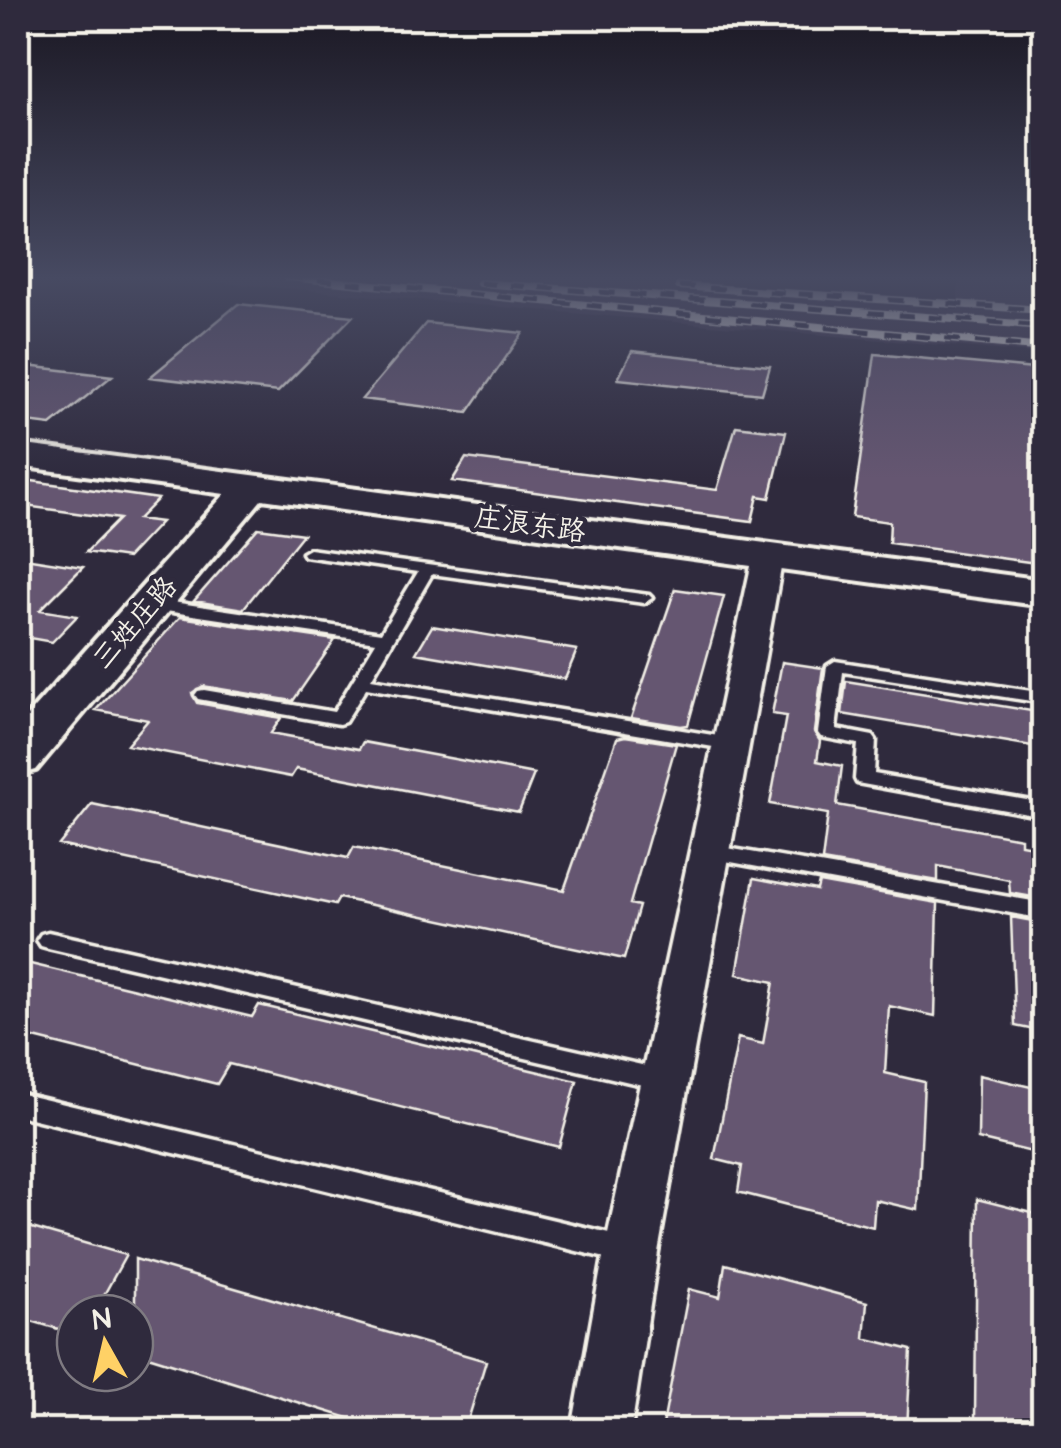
<svg xmlns="http://www.w3.org/2000/svg" width="1061" height="1448" viewBox="0 0 1061 1448" font-family="'Architects Daughter','LXGW WenKai TC',sans-serif">
<rect width="100%" height="100%" fill="#2f2a3d"/>
<filter id="ink" filterUnits="userSpaceOnUse"><feTurbulence type="fractalNoise" baseFrequency=".01" numOctaves="2"/><feDisplacementMap in="SourceGraphic" scale="20" xChannelSelector="R" yChannelSelector="G"/><feConvolveMatrix kernelMatrix="1 2 1 2 8 2 1 2 1" color-interpolation-filters="sRGB"/></filter>
<g filter="url(#ink)">
<path fill="#3f374d" d="M156 277H585L958 310V277H1043V354Z"/>
<path fill="#655671" stroke="#f4f1e8" stroke-width="2.5" d="M238 304 353 316 278 392 150 377Z
M426 323 523 333 468 412 362 399Z
M632 351 770 366 762 394 618 379Z
M875 354 1044 370V564L889 543 890 522 852 517Z
M18 365 112 376 51 425 18 421Z
M736 426 786 432 770 498 758 496 752 521 452 481 466 458 717 490Z
M18 479 158 499 138 519 161 522 127 558 86 552 119 519 18 505Z
M258 528 303 534 243 609 194 601Z
M18 557 83 567 40 610 77 616 52 642 18 636Z
M675 589 724 596 688 725 681 726 631 718Z
M180 617 335 640 293 701 203 686 192 693 197 703 281 718 271 733 359 749 363 742 534 774 519 812 296 769 291 777 127 745 148 720 96 710Z
M432 626 577 650 565 679 416 653Z
M782 662 823 668 814 732 820 741 817 761 842 766 837 805 1021 838V844L1044 848V899L1010 893 1009 880 938 866V881L822 861 828 814 770 804 786 716 772 714Z
M846 681 1044 713V748L842 714Z
M625 736 676 744 630 904 639 906 624 959 339 898 335 905 59 845 92 804 348 858 354 847 564 890 617 738Z
M754 878 817 890 819 882 938 903 935 1016 889 1006 885 1073 924 1082 918 1210 875 1200 873 1227 738 1192 742 1166 714 1159 738 1038 763 1044 774 982 737 974Z
M1011 917 1044 923V1032L1015 1026Z
M18 961 252 1017 259 1005 577 1081 559 1147 229 1064 217 1084 18 1034Z
M979 1075 1044 1090V1155L978 1139Z
M977 1199 1044 1216V1430H1017L975 1419Z
M18 1224 126 1255 94 1313H75V1334L18 1317Z
M135 1259 486 1361 465 1430H387L135 1352Z
M725 1264 867 1302 864 1338 911 1350 907 1430H662L689 1289 720 1297Z"/>
<g fill="none" stroke-linecap="round" stroke-linejoin="round">
<g stroke="#f4f1e8" stroke-width="7">
<path id="lane" d="M309 549 649 595 652 598 644 603 432 574 371 679 731 738 740 744 731 750 366 688 345 722 339 724 198 699 195 695 198 691 204 690 334 712 376 642 152 609 144 604 152 599 381 633 418 572 304 556 302 553Z
M835 661 1044 693V703L843 672 836 729 873 736 876 740 874 774 1044 803V817L857 783 855 779 858 744 821 737 818 733 827 666Z
M710 845 1044 903V919L703 857 700 852 703 847Z
M48 932 664 1070 672 1073 676 1080 672 1087 664 1090 48 948 41 946 37 940 41 934Z
M18 1093 626 1237 635 1241 639 1250 635 1259 626 1263 18 1115Z"/>
</g>
<g stroke="#f4f1e8" stroke-width="7">
<path id="street" d="M768 548 783 557 658 1252 631 1430H572L604 1252 753 557Z"/>
</g>
<g stroke="#f4f1e8" stroke-width="8">
<path id="secondary" d="M18 444 1044 580V606L262 499 36 770 18 775V726L225 494 18 466Z"/>
</g>
<use href="#lane" fill="#2f2a3d" fill-rule="evenodd"/>
<use href="#street" fill="#2f2a3d" fill-rule="evenodd"/>
<use href="#secondary" fill="#2f2a3d" fill-rule="evenodd"/>
<g stroke="#f4f1e8" stroke-width="8">
<path id="rail" d="M288 277 1044 348
M480 283 1044 326
M679 286 1044 310"/>
</g>
<use href="#rail" stroke="#2f2a3d" stroke-width="5" stroke-dasharray="15" stroke-linecap="butt"/>
</g>
</g>
<linearGradient id="sky" x2="0" y2="1"><stop stop-color="#1a1722"/><stop offset="0.58" stop-color="#474a62"/><stop offset="1" stop-color="#474a62" stop-opacity="0"/></linearGradient>
<rect width="1061" height="479" fill="url(#sky)"/>
<g text-anchor="middle" dominant-baseline="central" stroke-width="9" stroke-linejoin="round" paint-order="stroke">
<g font-size="28" fill="#f4f1e8" stroke="#2f2a3d">
<text transform="translate(530 525) rotate(8)">庄浪东路</text>
<text transform="translate(135 623) rotate(-49)">三姓庄路</text>
</g>
</g>
<rect width="1061" height="1448" fill="none" stroke="#2f2a3d" stroke-width="60"/>
<rect x="30" y="30" width="1001" height="1388" fill="none" stroke="#f4f1e8" stroke-width="4" filter="url(#ink)"/>
<g transform="translate(105 1343) rotate(352)"><circle r="48" fill="#2f2a3d" stroke="#7e7a81" stroke-width="2.5"/>
<path d="M0-8L18 38L0 25L-18 38Z" fill="#ffd166"/>
<text y="-15" font-size="28" font-weight="bold" text-anchor="middle" fill="#f4f1e8">N</text>
</g>
</svg>
